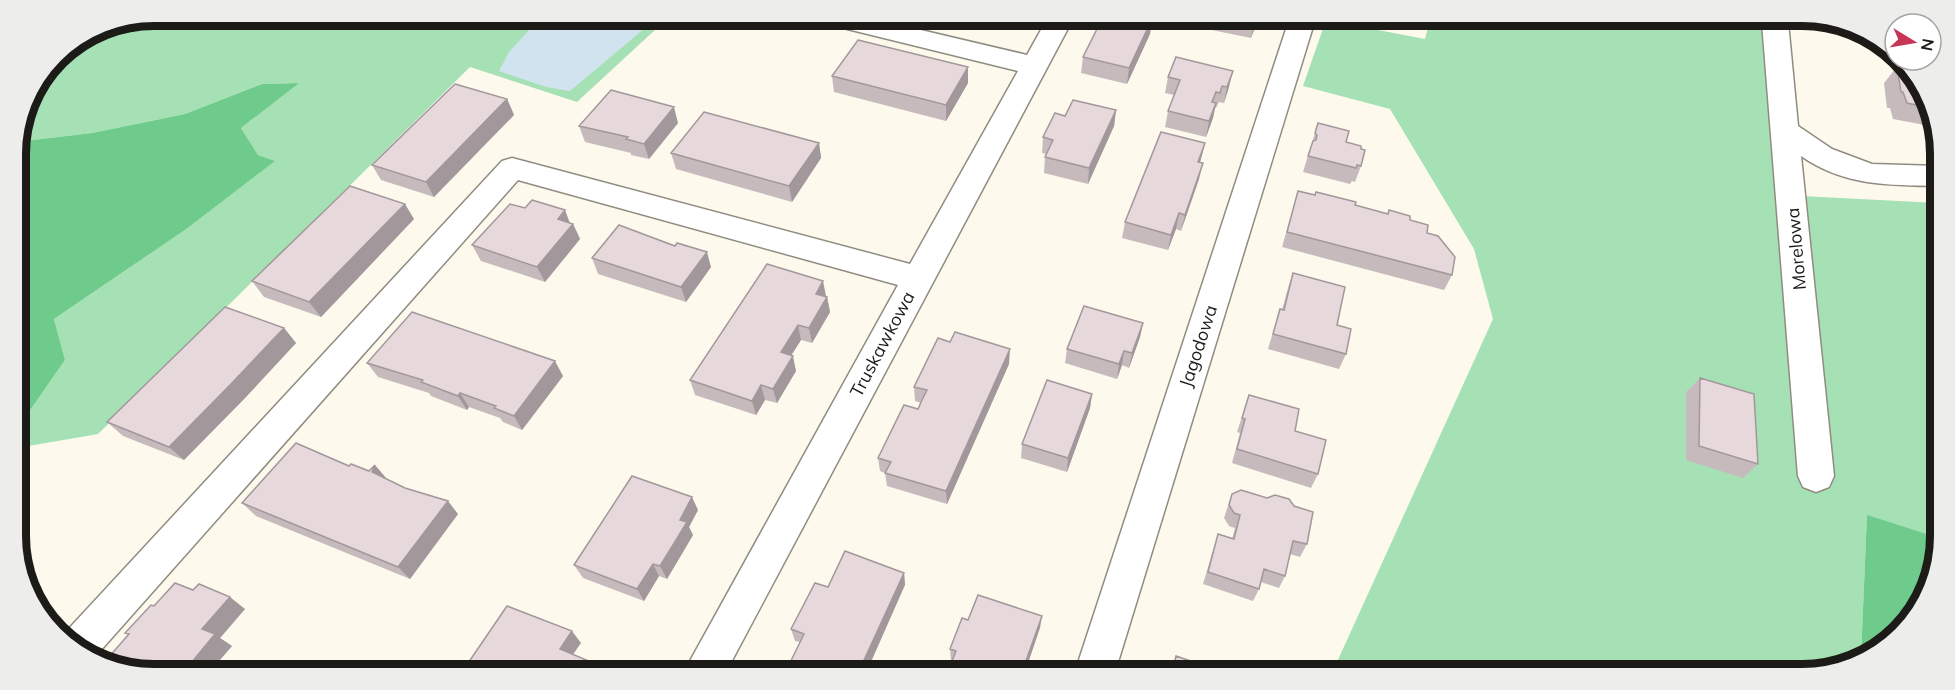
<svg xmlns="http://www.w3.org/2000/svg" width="1955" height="690" viewBox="0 0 1955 690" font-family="Mulish,sans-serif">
<rect width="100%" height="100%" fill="#fdf9ed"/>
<path fill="#a5e1b4" d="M153 15 669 17 577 102 470 67 98 434 17 448V429L65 360 54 319 185 230 274 161 258 155 241 128 298 83 262 84 185 114 92 133 16 142 29 92 62 50 101 25Z
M1326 20 1425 39 1430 20 1777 22 1801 196 1938 203 1933 536 1867 516 1861 656 1810 675 1332 673 1493 319 1474 249 1390 109 1303 86Z"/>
<path fill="#6fcb8b" d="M299 83 241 128 258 155 275 161 185 230 54 319 65 360 17 429 16 142 92 133 185 114 262 84Z
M1867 515 1933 536V581L1886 647 1861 656Z"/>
<path fill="#d2e3f0" d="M541 17H658L570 91 546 87 499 71 509 52Z"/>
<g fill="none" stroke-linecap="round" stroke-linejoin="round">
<g stroke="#908c81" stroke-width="3">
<path id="minor" d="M823 18H870L1027 55 1047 19H1073L727 670H685L898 285 518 180 94 658 62 636 502 161 512 158 910 264 1018 71 827 24Z
M1289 20H1315L1115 672H1075Z
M1762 22H1788L1798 126 1832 149 1872 164 1938 166V186C1888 185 1844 186 1801 156L1834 476 1829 487 1816 492 1803 487 1798 476Z"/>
</g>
<use href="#minor" fill="#fff" fill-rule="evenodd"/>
</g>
<path fill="#c7babd" d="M970 18 1009 19 1003 28Z
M1152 19 1150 34 1127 84 1081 73 1083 57Z
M1209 20H1258L1251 38 1207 29Z
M1385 20H1402L1401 24Z
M1897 67 1909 69 1935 127 1893 119 1890 108H1887L1884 83Z
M832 76 968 83 946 121 834 92Z
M1168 77 1229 87 1224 103 1219 102 1216 108H1215L1213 118 1206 137 1165 127 1168 111 1174 95 1165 93Z
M507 99 514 115 434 197 381 180 372 165Z
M1116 110 1114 126 1088 184 1044 173 1045 157 1046 154 1042 153 1043 137 1065 116Z
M678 123 649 159 631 155V153L585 142 579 126Z
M1318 123 1346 142 1361 166 1355 182 1352 181 1350 184 1303 172Z
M819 143 821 158 792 202 676 169 671 153Z
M1205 143 1200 162 1199 179 1181 231 1176 229 1168 250 1122 238 1125 222Z
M1298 191 1315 195 1316 192 1355 205 1387 214 1389 210 1410 220 1427 233 1452 275 1444 290 1282 247Z
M414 219 321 317 264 297 252 281Z
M570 223 573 224 580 239 545 282 481 261 472 245Z
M675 246 711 267 686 302 598 274 592 258Z
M1293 273 1337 325 1346 354 1339 369 1268 349 1280 309 1282 310 1288 288Z
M826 296 825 297H827L830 312 812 343 801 340 791 355 796 371 777 403 765 400 756 415 695 395 690 380Z
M1143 323 1140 337 1129 368 1122 365 1117 379 1065 363 1067 349Z
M284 328 296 343 245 398 184 460 123 436 107 422Z
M367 363 563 376 522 430 503 422 500 418 469 407 467 410 431 396 429 393 378 377Z
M1009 364 947 504 887 486 885 473 880 471 878 458 918 409 921 403 915 401 914 387Z
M1700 378 1758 464 1743 478 1686 460V392Z
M1092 394 1090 408 1067 472 1021 458 1022 444Z
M1249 395 1295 431 1318 474 1311 488 1232 463 1240 433 1237 432Z
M349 466 387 479 458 514 410 579 256 516 242 503Z
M1232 494 1307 544 1300 557 1290 554 1285 576 1279 588 1261 582 1259 589 1253 601 1203 584 1214 547 1218 534 1232 539 1235 528 1229 526 1224 518Z
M698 510 689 527 693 535 667 579 659 576 644 601 583 578 574 565Z
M904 573 905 585 800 642 795 641 791 629 828 587Z
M193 590 245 609 220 638 232 646 213 668H126L108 658 129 635 125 633Z
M968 620 1040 628 952 661 951 660 950 649Z"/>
<path fill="#a2979a" d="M1004 19H1009L1003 28Z
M1152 19 1150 34 1127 84 1129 68Z
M1256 20H1258L1251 38 1255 23Z
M968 67V83L946 121V105Z
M1233 71 1229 87 1224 103 1227 87Z
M507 99 514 115 434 197 426 182Z
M1216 103 1213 118 1206 137 1209 121Z
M674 107 678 123 649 159 644 144Z
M1116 110 1114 126 1088 184 1089 168Z
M819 143 821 158 792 202 789 186Z
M1205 143 1201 159 1194 178 1198 162Z
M1203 163 1199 179 1181 231 1185 215Z
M405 204 414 219 321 317 309 302Z
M565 210 571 226 573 224 580 239 545 282 537 267 558 219Z
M1179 213 1176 229 1168 250 1171 235Z
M707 252 711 267 686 302 681 287Z
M823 281 826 296 819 309 816 294Z
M827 297 830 312 812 343 809 328Z
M1143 323 1140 337 1129 368 1132 353Z
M798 325 801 340 784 367 781 352Z
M284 328 296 343 245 398 184 460 169 447Z
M1010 349 1009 364 947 504 946 491Z
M1124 351 1122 365 1117 379 1119 364Z
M793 356 796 371 777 403 773 389Z
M555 361 563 376 522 430 514 416Z
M761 385 765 400 756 415 752 401Z
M460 393 469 407 467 410 458 396Z
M1092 394 1090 408 1067 472 1068 458Z
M375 465 387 479 372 472Z
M692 497 698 510 689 527 693 535 667 579 660 566 680 520Z
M448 501 458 514 410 579 398 567Z
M653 564 659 576 644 601 637 589Z
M904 573 905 585 867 671H859Z
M230 597 245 609 220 638 232 646 213 668H187L202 629Z
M1042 616 1040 628 1025 672H1022Z
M572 631 581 643 569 660 560 649Z"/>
<path fill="#e7d8dc" stroke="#a2979a" stroke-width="1.5" d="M1102 19H1152L1129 68 1083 57Z
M1242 20H1256L1255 23Z
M858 40 968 67 946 105 832 76Z
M1176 57 1233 71 1227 87 1222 86 1220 93 1216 92 1212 102 1216 103 1209 121 1168 111 1180 80 1168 77Z
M1897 67 1909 69 1926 107 1907 103 1903 92H1901Z
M455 84 507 99 426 182 372 165Z
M611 90 674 107 644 144 626 139 628 137 579 126Z
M1073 100 1116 110 1089 168 1045 157 1053 140 1043 137 1055 113 1065 116Z
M704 112 819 143 789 186 671 153Z
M1318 123 1349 131 1346 142 1361 146V149L1365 150 1361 166 1357 165 1356 168 1308 156 1313 141 1316 140 1317 135 1315 133Z
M1161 132 1205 143 1198 162 1203 163 1185 215 1179 213 1171 235 1125 222Z
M350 186 405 204 309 302 252 281Z
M1298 191 1315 195 1316 192 1356 202 1355 205 1388 214 1389 210 1410 216V220L1428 225 1427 233 1438 236 1455 257 1452 275 1287 232Z
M532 200 565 210 558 219 573 224 537 267 472 245 510 204 525 208Z
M619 225 675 246 677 243 707 252 681 287 592 258Z
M767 264 823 281 816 294 827 297 809 328 798 325 781 352 793 356 773 389 761 385 752 401 690 380Z
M1293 273 1345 287 1337 325 1351 329 1346 354 1273 334 1280 309 1284 310Z
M1084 306 1143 323 1132 353 1124 351 1119 364 1067 349Z
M225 307 284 328 231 384 169 447 107 422Z
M412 312 555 361 514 416 494 408 496 406 460 393 458 396 421 382 423 380 367 363Z
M955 332 1010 349 946 491 885 473 891 462 878 458 904 405 918 409 922 400 927 390 914 387 938 338 950 342Z
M1700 378 1754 394 1758 464 1699 446Z
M1047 380 1092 394 1068 458 1022 444Z
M1249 395 1299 409 1295 431 1326 440 1318 474 1237 449 1245 419 1242 418Z
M296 443 349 466 351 464 369 471 375 465 372 472 405 488 448 501 398 567 242 503Z
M632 476 692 497 680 520 687 522 673 545 660 566 653 564 637 589 574 565Z
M1241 490 1267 498 1275 495 1289 499 1294 506 1313 512 1307 544 1293 541 1285 576 1264 569 1259 589 1208 572 1218 534 1234 539 1240 515 1234 513 1229 505 1232 494Z
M845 551 904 573 859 671H786L804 634 791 629 815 583 828 587Z
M175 583 193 590 199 584 230 597 202 629 215 634 187 668H131L108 658 129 634 125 633 151 605 154 606Z
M978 595 1042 616 1022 672 948 671 956 651 950 649 962 618 968 620Z
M507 606 572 631 560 649 605 668 604 670 464 669Z
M1176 656 1223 672H1172Z"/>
<g text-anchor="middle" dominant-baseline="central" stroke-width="4.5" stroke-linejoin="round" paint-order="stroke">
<g font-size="18" fill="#1c1b17" stroke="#fff">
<text transform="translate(1796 249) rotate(-95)">Morelowa</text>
<text transform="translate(882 344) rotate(-62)">Truskawkowa</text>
<text transform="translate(1198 346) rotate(-72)">Jagodowa</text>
</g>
</g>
<path d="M0 0H1955V690H0ZM154 26H1802A128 128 0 0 1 1930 154V536A128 128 0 0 1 1802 664H154A128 128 0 0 1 26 536V154A128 128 0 0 1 154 26Z" fill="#ededec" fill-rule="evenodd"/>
<path fill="none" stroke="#1c1b17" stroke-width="8" d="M154 26H1802A128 128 0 0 1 1930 154V536A128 128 0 0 1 1802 664H154A128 128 0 0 1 26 536V154A128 128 0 0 1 154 26Z"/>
<g transform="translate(1913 42) rotate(101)"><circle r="28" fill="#ffffff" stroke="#a4a4a2" stroke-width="1.5"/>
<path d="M0-4.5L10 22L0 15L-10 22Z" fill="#c63657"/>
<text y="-9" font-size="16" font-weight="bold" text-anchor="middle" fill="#1c1b17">N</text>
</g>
</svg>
